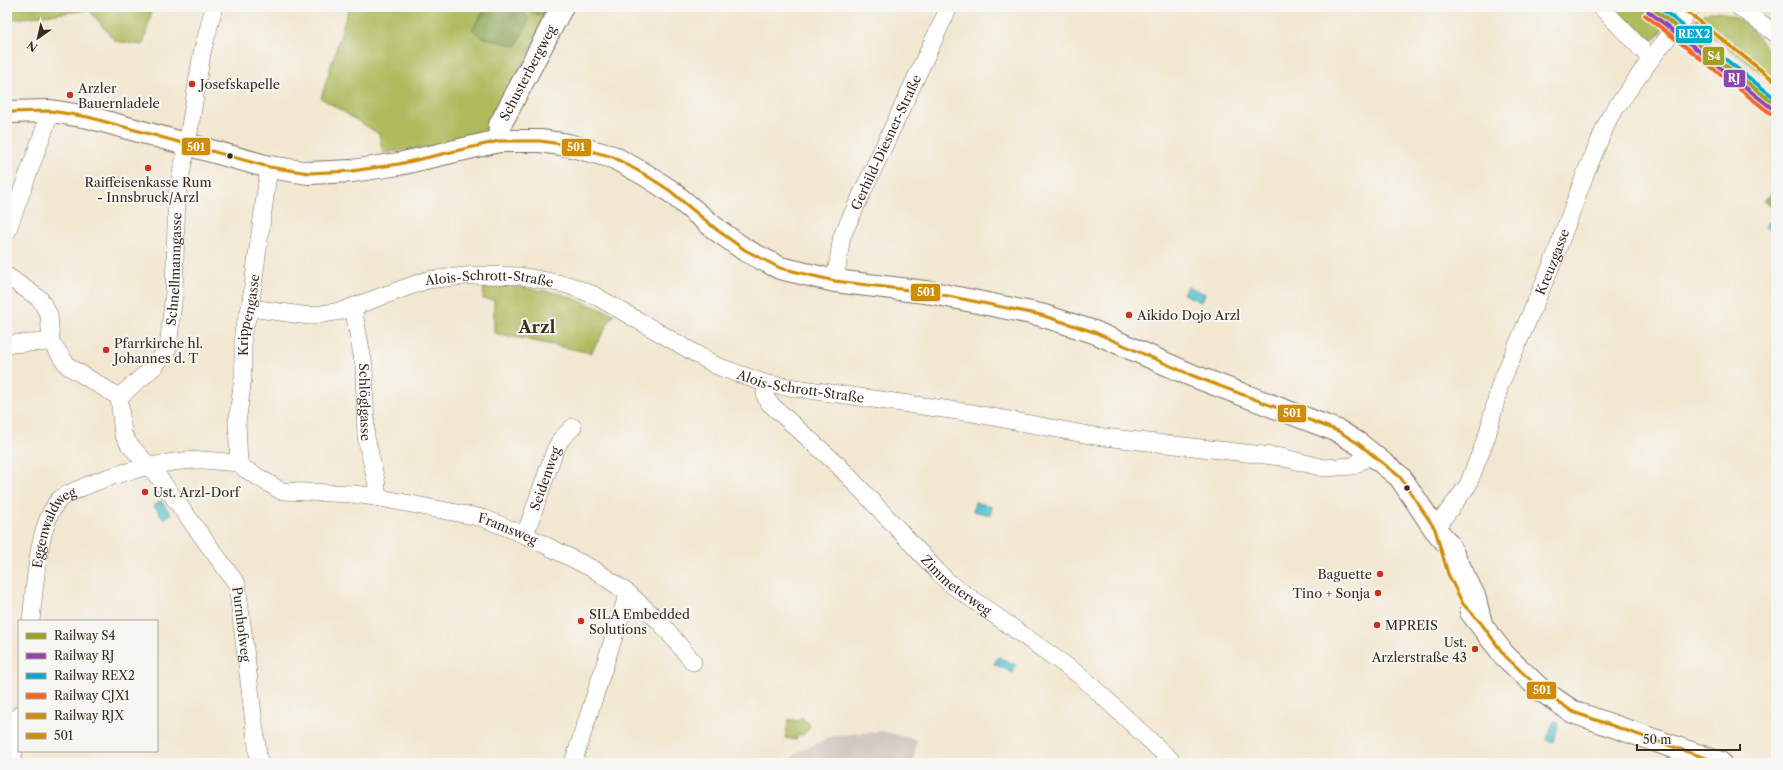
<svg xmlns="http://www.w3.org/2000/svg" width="1783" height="770" viewBox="0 0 1783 770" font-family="'Libre Caslon Text',serif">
<rect width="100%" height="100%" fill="#f6f6f2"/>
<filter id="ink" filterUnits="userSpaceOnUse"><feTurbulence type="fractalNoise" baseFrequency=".025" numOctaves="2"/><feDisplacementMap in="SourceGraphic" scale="8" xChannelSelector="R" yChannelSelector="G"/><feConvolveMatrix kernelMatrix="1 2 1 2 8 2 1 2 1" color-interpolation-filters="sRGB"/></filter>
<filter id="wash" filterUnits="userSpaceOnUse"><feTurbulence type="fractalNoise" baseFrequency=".012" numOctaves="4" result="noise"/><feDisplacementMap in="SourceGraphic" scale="16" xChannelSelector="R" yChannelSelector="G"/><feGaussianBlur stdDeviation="0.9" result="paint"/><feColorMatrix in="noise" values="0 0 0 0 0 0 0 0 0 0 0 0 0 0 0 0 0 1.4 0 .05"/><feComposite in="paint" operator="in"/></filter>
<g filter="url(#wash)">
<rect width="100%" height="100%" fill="#f2e7d0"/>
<path fill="#ebd8ba" d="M1741 7H1776V24Z"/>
<path fill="#cbc3b8" d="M881 731 917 740 913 763H786L798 752 832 736Z"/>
<path fill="#adbb5d" stroke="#74723e" d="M7 7H153L143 45 115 41 89 10 7 20Z
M349 7H487L472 29 524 7H527L533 14 549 15 490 128 442 145 383 153 379 134 321 98Z
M1606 7H1639L1666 25C1659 35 1655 43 1642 43Z
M1710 12C1743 10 1761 40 1776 64L1774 73 1776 75V84L1693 22 1700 16Z
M484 281 562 294 614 314 591 353 494 333V300L483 299Z
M801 717 810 725C807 732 806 735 798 735L796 740 785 738 789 719 798 721Z"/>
<path fill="#8aa354" stroke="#626639" d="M487 7H524L522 9 529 20 516 46 482 37 472 29Z
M527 7H553L549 15 533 14Z
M1776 191V209L1763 200Z"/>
<path fill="#59c4d4" stroke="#4a7779" d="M1768 222 1776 226V233L1765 227Z
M1187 286 1205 294 1201 302 1183 294Z
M161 501 171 514 164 519 154 506Z
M975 502 992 507 990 515 973 511Z
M998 657 1016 665 1013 673 994 664Z
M1554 721 1559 723 1553 742 1547 740Z"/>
</g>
<g filter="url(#ink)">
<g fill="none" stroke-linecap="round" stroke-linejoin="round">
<g stroke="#7b6c5c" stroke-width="18">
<g id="street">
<path d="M1601 7 1651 59"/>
<path d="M1739 7 1776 34"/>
<path d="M7 232 51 111"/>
<path id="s1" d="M7 276 40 299 49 315 51 342 68 366 119 397 123 434 129 444 160 479 237 584 259 763"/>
<path id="s2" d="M835 281 842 236 949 7"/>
<path id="s3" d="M353 307 364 366 366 437 377 485 375 497"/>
<path id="s4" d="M250 308 310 316 341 311 427 280 475 275 521 276 568 285 594 295 717 366 767 384 972 413 1095 436 1281 457 1324 468 1353 466 1373 453"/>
<path d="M7 344 51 342"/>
<path id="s5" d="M767 384 765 395 768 402 839 466 939 573 948 582 1082 677 1174 763"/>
<path id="s6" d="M119 397 155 366 168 348 174 293 177 193 187 145 202 53 214 7"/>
<path id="s7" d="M239 463 237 424 243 377V332L250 308 269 167"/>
<path id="s8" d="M1435 529 1468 485 1487 436 1500 385 1552 264 1586 172 1610 116 1651 59 1692 7"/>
<path id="s9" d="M525 535 555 450 561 439 573 427"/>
<path id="s10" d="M31 621C35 587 37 527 58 501 62 495 73 492 79 489 110 474 169 459 203 460 215 461 227 462 239 463L245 469 281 491 354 494 375 497 483 518 525 535 595 570 628 593 660 622 693 662"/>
<path d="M12 763 19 715"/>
<path d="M573 763 628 593"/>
</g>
</g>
<g stroke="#7b6c5c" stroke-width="24">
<g id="secondary">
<path d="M7 112 51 111 88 117 269 167 309 173 352 171 399 164 499 141H540L568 145 613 157 644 174 669 190 717 230 745 250 780 268 835 281 933 293 1041 315 1094 332 1191 375 1338 431 1359 444 1400 477 1435 529 1448 544 1474 596 1481 623"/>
<path id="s11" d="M499 141 500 125 562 7"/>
<path d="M1471 612 1505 656 1541 690 1573 712 1720 763"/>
</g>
</g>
<use href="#street" stroke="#fff" stroke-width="17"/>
<use href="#secondary" stroke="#fff" stroke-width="22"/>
<g stroke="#f6f6f2" stroke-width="6">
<path id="bus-1" d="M7 112 51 111 88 117 269 167 309 173 352 171 399 164 499 141H540L568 145 613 157 644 174 669 190 717 230 745 250 780 268 835 281 933 293 1041 315 1094 332 1191 375 1338 431 1359 444 1400 477 1435 529 1448 574 1463 604 1481 623 1505 656 1541 690 1573 712 1720 763"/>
</g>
<use href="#bus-1" stroke="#d18c06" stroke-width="3"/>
<g stroke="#f6f6f2" stroke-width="7">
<path id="rail-1" d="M1651 7 1776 105"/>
</g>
<g stroke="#f6f6f2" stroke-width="7">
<path id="rail-2" d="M1648 11 1773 109"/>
</g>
<g stroke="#f6f6f2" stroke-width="7">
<path id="rail-3" d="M1659 7 1776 99"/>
</g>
<g stroke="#f6f6f2" stroke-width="7">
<path id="rail-4" d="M1645 15 1770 113"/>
</g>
<g stroke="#f6f6f2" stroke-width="7">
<path id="rail-5" d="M1681 7 1776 82"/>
</g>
<use href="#rail-1" stroke="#a0a021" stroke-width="4"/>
<use href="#rail-2" stroke="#8e44ad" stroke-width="4"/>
<use href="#rail-3" stroke="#00a9ce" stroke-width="4"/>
<use href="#rail-4" stroke="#f26522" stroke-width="4"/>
<use href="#rail-5" stroke="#d18d06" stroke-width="4"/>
</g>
</g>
<g fill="#c8321e" stroke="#f6f6f2" stroke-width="1.5">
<circle cx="192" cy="84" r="4"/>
<circle cx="70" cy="95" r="4"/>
<circle cx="148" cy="168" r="4"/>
<circle cx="1129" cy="315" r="4"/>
<circle cx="106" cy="350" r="4"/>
<circle cx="145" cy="492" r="4"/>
<circle cx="1380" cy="574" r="4"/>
<circle cx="1378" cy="593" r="4"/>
<circle cx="581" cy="621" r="4"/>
<circle cx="1377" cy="625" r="4"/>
<circle cx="1475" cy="649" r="4"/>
</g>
<g fill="#3b2a1e" stroke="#f6f6f2" stroke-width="1.5">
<circle cx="230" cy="156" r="3.5"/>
<circle cx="1407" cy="488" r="3.5"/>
</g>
<g text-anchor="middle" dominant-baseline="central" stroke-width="4" stroke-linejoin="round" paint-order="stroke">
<g font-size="13" fill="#3b2a1e" stroke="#f6f6f2">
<text stroke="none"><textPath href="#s11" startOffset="75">Schusterbergweg</textPath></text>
<text stroke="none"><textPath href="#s2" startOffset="149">Gerhild-Diesner-Straße</textPath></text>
<text stroke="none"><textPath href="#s8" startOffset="294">Kreuzgasse</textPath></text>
<text stroke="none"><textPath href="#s6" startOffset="149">Schnellmanngasse</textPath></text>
<text stroke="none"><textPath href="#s4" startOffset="246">Alois-Schrott-Straße</textPath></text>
<text stroke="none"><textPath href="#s7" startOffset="149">Krippengasse</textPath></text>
<text stroke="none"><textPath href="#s4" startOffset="582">Alois-Schrott-Straße</textPath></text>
<text stroke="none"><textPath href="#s3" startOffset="96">Schlöglgasse</textPath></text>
<text stroke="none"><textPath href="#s9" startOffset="60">Seidenweg</textPath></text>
<text stroke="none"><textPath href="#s10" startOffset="595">Framsweg</textPath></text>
<text stroke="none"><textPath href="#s10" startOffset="99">Eggenwaldweg</textPath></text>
<text stroke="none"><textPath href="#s5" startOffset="282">Zimmeterweg</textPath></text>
<text stroke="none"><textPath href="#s1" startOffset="441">Purnhofweg</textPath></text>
</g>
<g font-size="13" fill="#3b2a1e" stroke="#f6f6f2" text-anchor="start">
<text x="200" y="84">Josefskapelle</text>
<text x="78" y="88">Arzler<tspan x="78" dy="15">Bauernladele</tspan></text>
<text x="148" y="182" text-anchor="middle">Raiffeisenkasse Rum<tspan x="148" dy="15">- Innsbruck/Arzl</tspan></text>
<text x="1137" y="315">Aikido Dojo Arzl</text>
<text x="114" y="343">Pfarrkirche hl.<tspan x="114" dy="15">Johannes d. T</tspan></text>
<text x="153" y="492">Ust. Arzl-Dorf</text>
<text x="1372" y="574" text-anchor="end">Baguette</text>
<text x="1370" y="593" text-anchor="end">Tino + Sonja</text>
<text x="589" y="614">SILA Embedded<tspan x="589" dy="15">Solutions</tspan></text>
<text x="1385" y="625">MPREIS</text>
<text x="1467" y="642" text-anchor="end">Ust.<tspan x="1467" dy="15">Arzlerstraße 43</tspan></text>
</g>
<g font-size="17" font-weight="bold" fill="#3b2a1e" stroke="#f6f6f2">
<text x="537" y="327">Arzl</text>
</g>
</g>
<g stroke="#f6f6f2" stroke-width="1.5">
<rect x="1675" y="25" width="38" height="19" rx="4" fill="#00a9ce"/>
<rect x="1702" y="46" width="23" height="20" rx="4" fill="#a0a021"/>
<rect x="1723" y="69" width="23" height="19" rx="4" fill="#8e44ad"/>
<rect x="181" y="137" width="30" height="19" rx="4" fill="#d18c06"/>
<rect x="561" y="138" width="31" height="19" rx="4" fill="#d18c06"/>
<rect x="910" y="283" width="31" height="19" rx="4" fill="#d18c06"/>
<rect x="1277" y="404" width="30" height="19" rx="4" fill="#d18c06"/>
<rect x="1526" y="681" width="31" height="19" rx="4" fill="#d18c06"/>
</g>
<g font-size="11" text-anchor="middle" font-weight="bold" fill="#fff">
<text x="1694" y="38">REX2</text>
<text x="1714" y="60">S4</text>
<text x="1734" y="82">RJ</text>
<text x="196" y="151">501</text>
<text x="576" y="151">501</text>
<text x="926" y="296">501</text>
<text x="1292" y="417">501</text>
<text x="1542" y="694">501</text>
</g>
<rect width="1783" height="770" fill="none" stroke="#f6f6f2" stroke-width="24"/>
<rect x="18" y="620" width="140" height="132" fill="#f6f6f2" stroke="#aba49d"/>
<rect x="26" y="633" width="20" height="6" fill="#a0a021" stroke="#aba49d"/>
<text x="54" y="640" font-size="12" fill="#3b2a1e">Railway S4</text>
<rect x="26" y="653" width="20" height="6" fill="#8e44ad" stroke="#aba49d"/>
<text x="54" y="660" font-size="12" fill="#3b2a1e">Railway RJ</text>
<rect x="26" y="673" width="20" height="6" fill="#00a9ce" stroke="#aba49d"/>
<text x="54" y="680" font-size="12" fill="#3b2a1e">Railway REX2</text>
<rect x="26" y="693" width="20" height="6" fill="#f26522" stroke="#aba49d"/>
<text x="54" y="700" font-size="12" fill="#3b2a1e">Railway CJX1</text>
<rect x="26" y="713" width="20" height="6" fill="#d18d06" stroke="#aba49d"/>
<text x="54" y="720" font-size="12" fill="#3b2a1e">Railway RJX</text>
<rect x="26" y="733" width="20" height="6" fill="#d18c06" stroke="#aba49d"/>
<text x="54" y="740" font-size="12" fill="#3b2a1e">501</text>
<g transform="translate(38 38) rotate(214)" stroke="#f6f6f2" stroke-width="3" paint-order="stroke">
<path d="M0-3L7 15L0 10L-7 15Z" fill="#3b2a1e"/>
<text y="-6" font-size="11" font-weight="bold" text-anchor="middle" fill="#3b2a1e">N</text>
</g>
<path d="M1637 744v6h103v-6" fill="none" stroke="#3b2a1e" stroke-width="2"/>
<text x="1643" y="744" font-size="12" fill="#3b2a1e" stroke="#f6f6f2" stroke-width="3" paint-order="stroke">50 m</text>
</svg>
